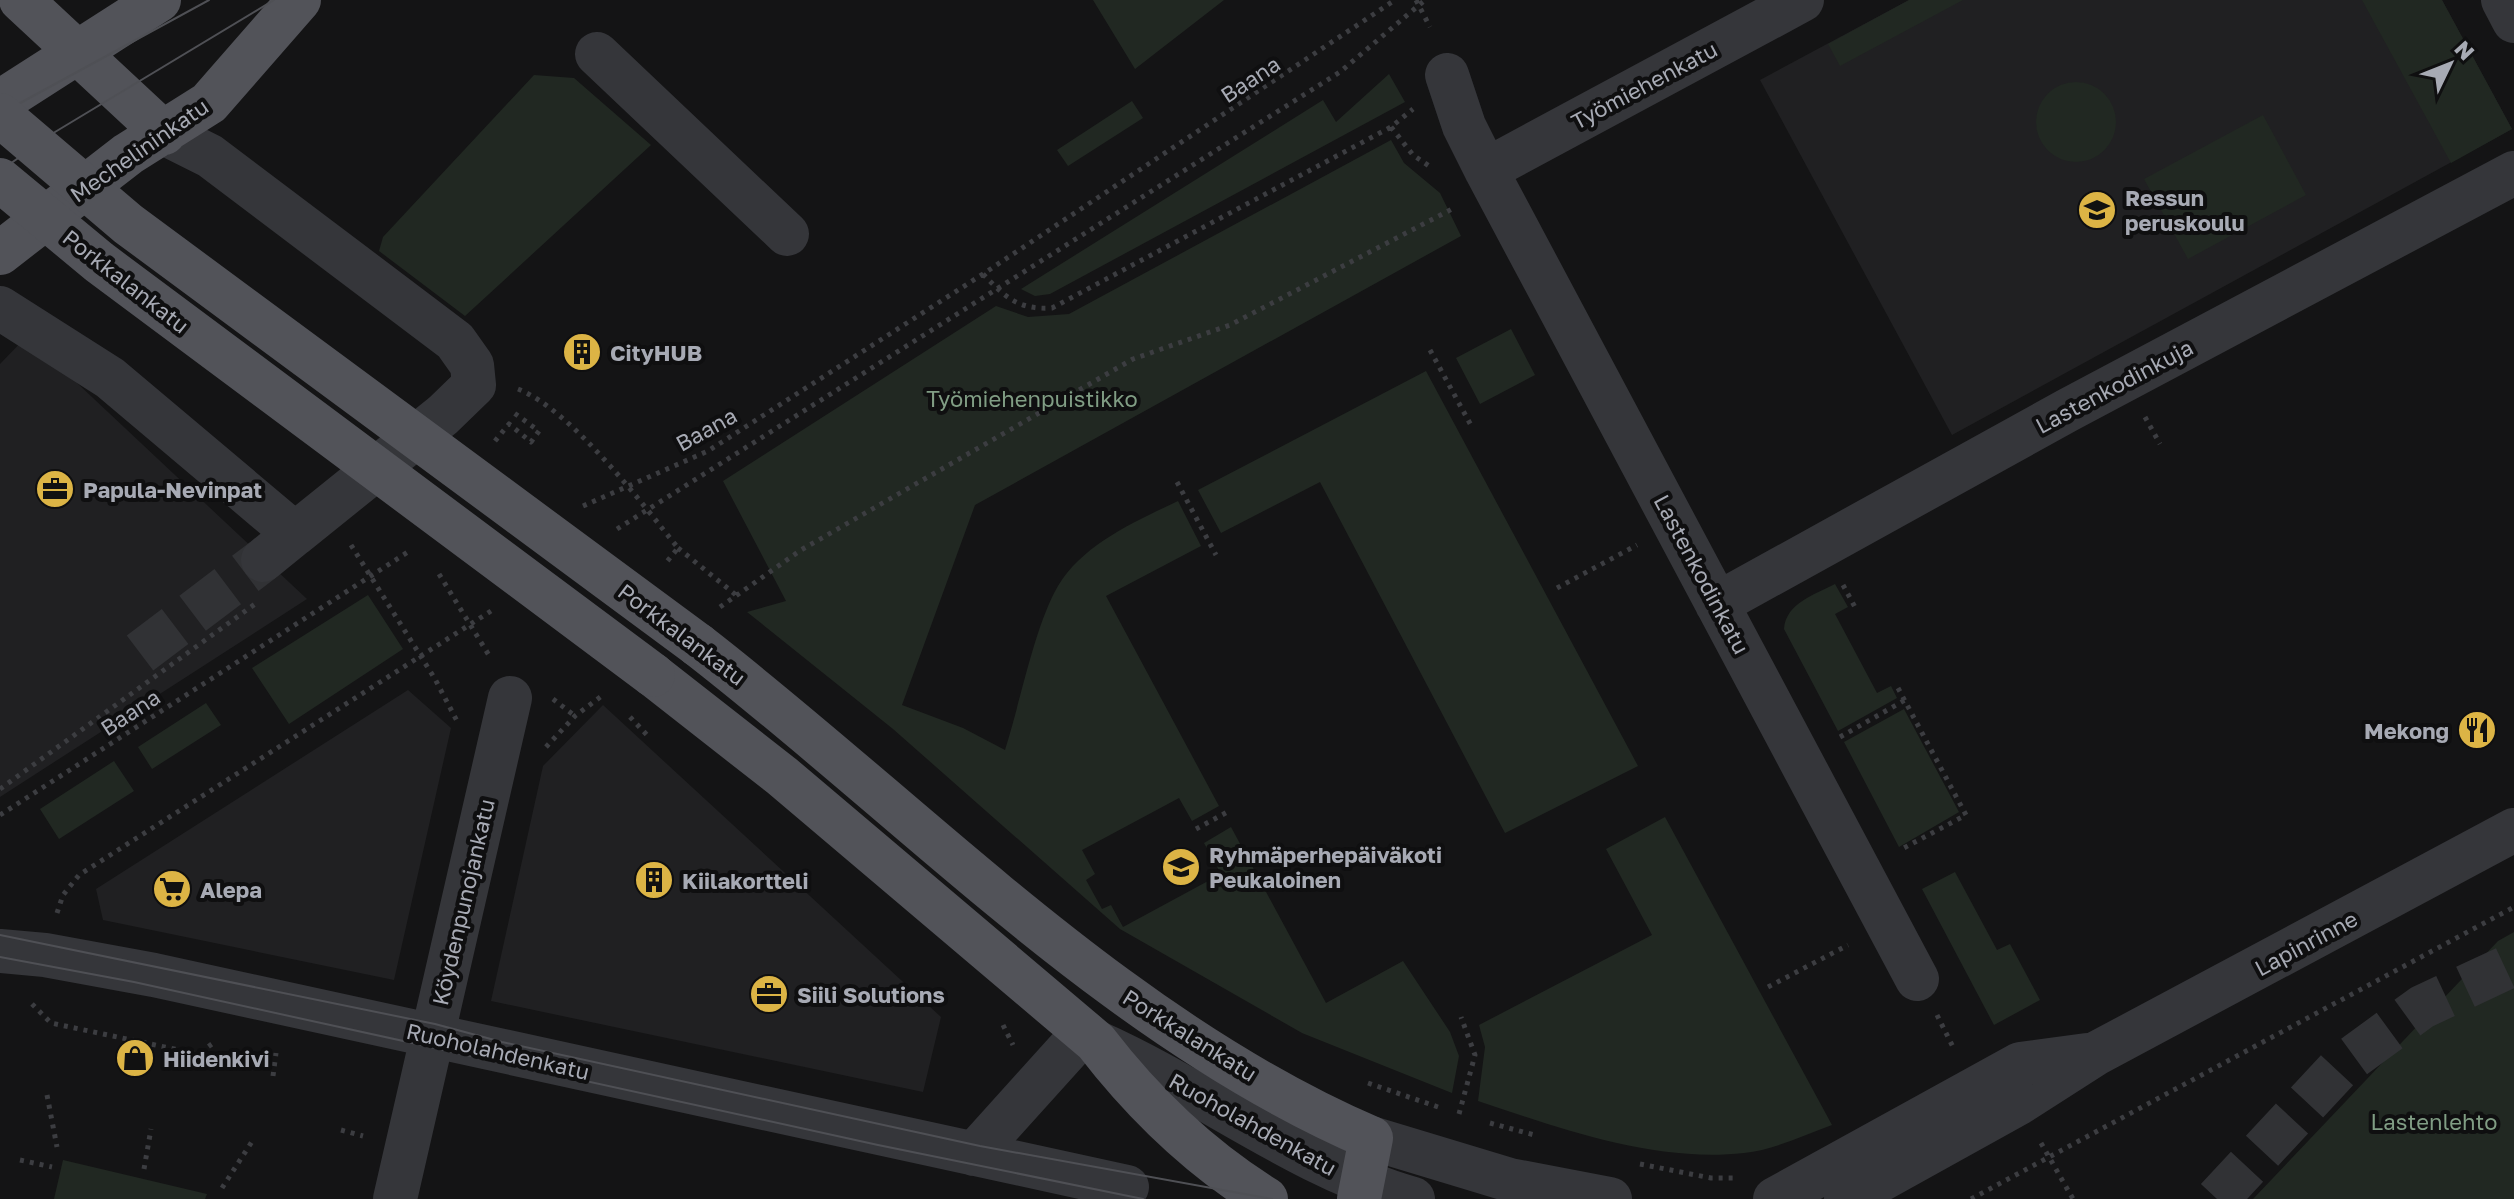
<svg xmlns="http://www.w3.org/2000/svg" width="2514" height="1199" viewBox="0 0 2514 1199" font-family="'Golos Text',sans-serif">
<rect width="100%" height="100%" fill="#141415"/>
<path fill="#202022" d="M1909 0H2442L2512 129 1952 435 1760 80Z
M27 336 307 599 0 797V364Z
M408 690 451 728 394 980 103 920 96 889Z
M603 705 941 1017 923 1092 491 1001 543 766Z"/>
<path fill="#212822" d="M1093 0H1224L1135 69Z
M1909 0H1963L1840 66 1828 44Z
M2362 0H2442L2512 129 2451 163Z
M1389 74 1405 102 1050 294 1035 296 1021 289 1323 100 1336 122Z
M534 75 574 78 651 145 465 316 379 251 383 237Z
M2036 122a40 40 0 1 1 80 0a40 40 0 1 1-80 0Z
M1132 101 1143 118 1068 166 1057 150Z
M2263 115 2306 195 2188 259 2144 179Z
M1391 140 1404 163 1440 193 1461 236 975 505 902 705 963 728 1005 750C1020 703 1035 625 1058 586 1083 544 1136 521 1178 501L1201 546 1106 596 1219 806 1192 821 1179 798 1082 850 1095 874 1086 880 1102 909 1111 905 1123 927 1221 874 1204 843 1231 827 1326 1003 1403 961 1450 1032 1459 1056 1452 1093 1302 1033 1120 929 893 729 747 612 786 601 723 481 996 306 1028 317 1069 314Z
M1511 329 1535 375 1480 404 1456 358Z
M1426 371 1638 766 1505 833 1320 482 1221 533 1198 490Z
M1835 584 1848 607 1835 614 1877 693 1891 686 1897 698 1838 731 1784 629C1786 603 1814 595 1835 584Z
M368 595 403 649 289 724 252 668Z
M206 703 221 725 152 769 138 747Z
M1904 709 1959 812 1899 847 1844 742Z
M114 761 134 791 59 839 40 809Z
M1665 817 1832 1125C1804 1135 1774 1150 1744 1153 1655 1163 1562 1129 1478 1101L1485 1047 1479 1025 1652 935 1606 849Z
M1955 872 1997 950 2010 944 2040 1000 1994 1025 1922 889Z
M2514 932V1199H2253L2498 941Z
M63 1160 207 1194 205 1199H54Z"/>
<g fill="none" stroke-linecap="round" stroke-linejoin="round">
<path stroke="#313235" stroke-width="44" stroke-dasharray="44 22" stroke-linecap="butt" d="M140 653 263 560
M2217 1199 2341 1066 2422 1007 2514 964"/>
<path stroke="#3c3d41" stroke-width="5" stroke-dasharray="4 6" stroke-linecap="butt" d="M1391 127 1413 155 1432 168
M983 274C1005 297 1018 310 1052 308L1391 127 1413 109
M1430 350 1473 429
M518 389C571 410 641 502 678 548L665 564
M2145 417 2160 444
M495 441 509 424 531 442 539 431 510 410
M1177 482 1216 555
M583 506 708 451 983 274 1395 0
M617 529 1340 72 1425 0
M351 545 435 679 457 721
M678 548 736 595
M439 574 490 657
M1843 585 1856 609
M1557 588 1637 545
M720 607 801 550 1133 359 1230 325 1454 208
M1898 688 1966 815 1900 850
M553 699 575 716
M630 717 648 736
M1840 737 1905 700
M546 747 575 716 603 695
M0 789 255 604
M0 815 411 550
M1196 829 1231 810
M57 913 63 895 79 875 491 611
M1768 987 1848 945
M32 1004 51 1023 198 1054 216 1041
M1937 1015 1954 1049
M1003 1025 1013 1045
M273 1076 276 1053
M1368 1083 1438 1107
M47 1095 57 1147
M1459 1114 1475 1055 1461 1017
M1490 1123 1538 1136
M341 1130 363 1136
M2041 1143 2073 1199
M20 1160 52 1167
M1640 1164 1711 1178H1737
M144 1169 151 1129
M222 1188 253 1140
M1971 1199 2514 907"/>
<path stroke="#35363a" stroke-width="44" d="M2503 0 2514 21
M597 54 787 234
M1447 75 1464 126 1486 170 1917 979
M1486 170 1802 0
M0 308 110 378 295 534 443 415 474 385 472 365 455 341 210 156 164 133
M263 560 295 534
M1717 604 2068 410 2514 173
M0 951 45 955 154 975 1127 1187
M1096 1042C1204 1090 1298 1166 1413 1199
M1371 1138 1510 1180 1610 1199
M974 1154 1084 1032
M395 1199 510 698
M1775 1199 2020 1064 2087 1055
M1846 1199 2019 1103 2097 1053 2514 830"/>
<path stroke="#525359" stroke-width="44" d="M21 0 164 133
M0 102 159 0
M0 253 128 154 209 103 299 0
M698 645C915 813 1117 1029 1371 1138L1359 1199
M653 675 782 776 1096 1042C1143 1103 1200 1158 1266 1199"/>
<path stroke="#4f5055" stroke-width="2" d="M0 114 209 0
M0 171 55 132 274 0
M0 935 435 1024 502 1042 980 1146 1272 1199
M0 957 134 982 878 1145 1143 1199"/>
<path stroke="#3c3d41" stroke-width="5" stroke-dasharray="4 6" stroke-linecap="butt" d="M1416 0 1430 27"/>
<path stroke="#525359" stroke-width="44" d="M0 115 128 224 698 645
M0 180 99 262 653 675"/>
</g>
<defs>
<g id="school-disc" transform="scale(2)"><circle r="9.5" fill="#dcb445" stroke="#0f0f10"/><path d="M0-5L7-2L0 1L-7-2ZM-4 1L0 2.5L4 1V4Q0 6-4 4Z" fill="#111"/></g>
<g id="building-disc" transform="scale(2)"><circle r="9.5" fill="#dcb445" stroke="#0f0f10"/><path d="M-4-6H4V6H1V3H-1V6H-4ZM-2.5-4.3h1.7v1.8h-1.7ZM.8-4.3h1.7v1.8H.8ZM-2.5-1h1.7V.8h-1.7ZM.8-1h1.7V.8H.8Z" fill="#111"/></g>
<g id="office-disc" transform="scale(2)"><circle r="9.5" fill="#dcb445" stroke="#0f0f10"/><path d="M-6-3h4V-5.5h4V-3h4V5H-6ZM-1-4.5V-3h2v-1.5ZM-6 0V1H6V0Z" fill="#111"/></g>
<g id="restaurant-disc" transform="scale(2)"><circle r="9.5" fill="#dcb445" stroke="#0f0f10"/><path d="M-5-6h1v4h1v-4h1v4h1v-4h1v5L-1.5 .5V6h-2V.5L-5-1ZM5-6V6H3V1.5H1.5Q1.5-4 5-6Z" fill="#111"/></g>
<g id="supermarket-disc" transform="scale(2)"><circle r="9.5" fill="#dcb445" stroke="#0f0f10"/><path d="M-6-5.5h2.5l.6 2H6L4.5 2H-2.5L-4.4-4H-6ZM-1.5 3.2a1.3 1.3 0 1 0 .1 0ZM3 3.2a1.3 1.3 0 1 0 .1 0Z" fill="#111"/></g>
<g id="shop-disc" transform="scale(2)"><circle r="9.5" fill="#dcb445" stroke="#0f0f10"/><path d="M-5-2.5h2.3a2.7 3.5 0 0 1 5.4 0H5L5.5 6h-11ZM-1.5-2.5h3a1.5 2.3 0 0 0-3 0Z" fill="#111"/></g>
</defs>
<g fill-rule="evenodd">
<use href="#school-disc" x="2097" y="210"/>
<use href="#building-disc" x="582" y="352"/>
<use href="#office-disc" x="55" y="489"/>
<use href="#restaurant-disc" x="2477" y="730"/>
<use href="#school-disc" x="1181" y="867"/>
<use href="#building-disc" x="654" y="880"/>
<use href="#supermarket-disc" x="172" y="889"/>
<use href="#office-disc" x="769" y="994"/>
<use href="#shop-disc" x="135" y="1058"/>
</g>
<g text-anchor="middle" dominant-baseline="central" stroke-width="8" stroke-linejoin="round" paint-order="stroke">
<g font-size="22" fill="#a7aab4" stroke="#0f0f10">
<text transform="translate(1250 79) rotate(-33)">Baana</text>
<text transform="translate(1644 85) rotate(-28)">Työmiehenkatu</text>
<text transform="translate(139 150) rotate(-35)">Mechelininkatu</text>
<text transform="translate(126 281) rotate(38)">Porkkalankatu</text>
<text transform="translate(2114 386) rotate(-28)">Lastenkodinkuja</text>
<text transform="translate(706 429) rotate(-29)">Baana</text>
<text transform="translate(1702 574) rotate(62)">Lastenkodinkatu</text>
<text transform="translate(682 634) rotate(37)">Porkkalankatu</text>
<text transform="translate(130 712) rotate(-33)">Baana</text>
<text transform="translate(463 902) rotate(-77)">Köydenpunojankatu</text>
<text transform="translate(2306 943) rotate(-28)">Lapinrinne</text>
<text transform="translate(1190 1035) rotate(32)">Porkkalankatu</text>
<text transform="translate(498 1051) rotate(13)">Ruoholahdenkatu</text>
<text transform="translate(1253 1124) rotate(29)">Ruoholahdenkatu</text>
</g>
<g font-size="22" font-weight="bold" fill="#a7aab4" stroke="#0f0f10" text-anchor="start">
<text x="2125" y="197">Ressun<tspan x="2125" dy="25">peruskoulu</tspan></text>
<text x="610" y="352">CityHUB</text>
<text x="83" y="489">Papula-Nevinpat</text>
<text x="2449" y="730" text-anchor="end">Mekong</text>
<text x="1209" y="854">Ryhmäperhepäiväkoti<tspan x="1209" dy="25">Peukaloinen</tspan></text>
<text x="682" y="880">Kiilakortteli</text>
<text x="200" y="889">Alepa</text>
<text x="797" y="994">Siili Solutions</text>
<text x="163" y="1058">Hiidenkivi</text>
</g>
<g font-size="22" fill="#809d84" stroke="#0f0f10">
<text x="1032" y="398">Työmiehenpuistikko</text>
<text x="2434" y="1121">Lastenlehto</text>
</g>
</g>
<g transform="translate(2450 64) rotate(47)" stroke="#0f0f10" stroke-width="6" paint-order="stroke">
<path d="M0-6L14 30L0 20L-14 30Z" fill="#a7aab4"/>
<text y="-12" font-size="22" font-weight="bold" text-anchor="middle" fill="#a7aab4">N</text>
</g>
</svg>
